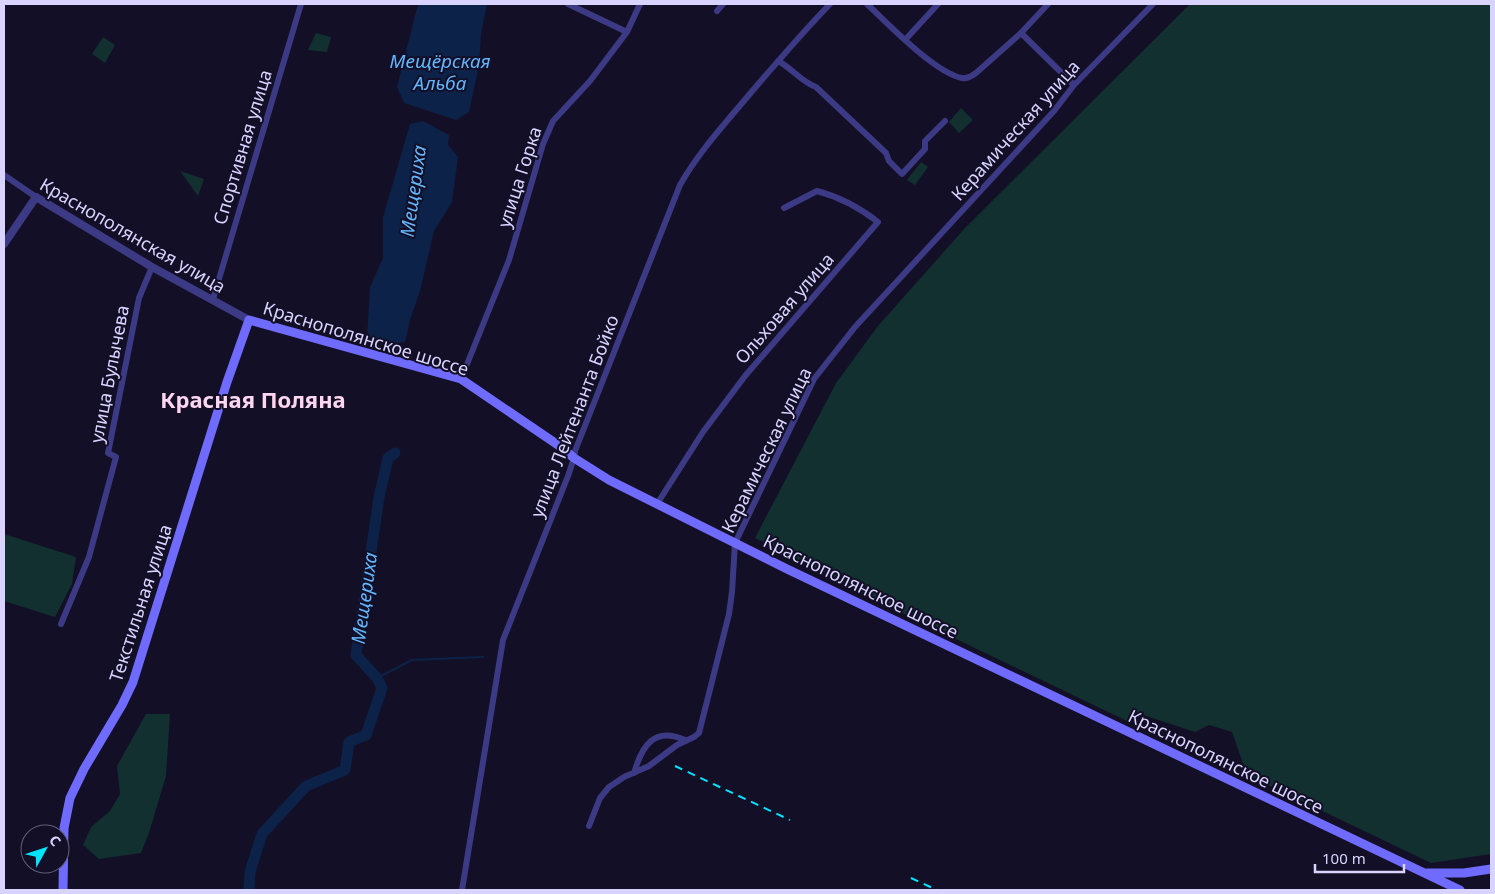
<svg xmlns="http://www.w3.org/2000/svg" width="1495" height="894" viewBox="0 0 1495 894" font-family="'Noto Sans',sans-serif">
<rect width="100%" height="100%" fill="#130f26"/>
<path fill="#12302f" d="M1190 4H1491V854L1431 863 1247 775 1232 732 1209 725 1195 732 1134 712 1129 722 908 616 755 538 836 383 878 326 965 228Z
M316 33 331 37 327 52 308 50Z
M103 37 115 45 105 63 92 54Z
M961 108 973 120 959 133 949 122Z
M921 162 928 167 915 185 907 180Z
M180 171 204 179 198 196Z
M4 534 76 557 72 584 55 617 4 601Z
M146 714H170L166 776 149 833 141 853 99 859 83 845 91 827 110 811 120 794 117 766Z"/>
<path fill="#0c2248" d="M418 4H487L481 34 479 65 469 112 456 120 404 103 397 87Z
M423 121 449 135 448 145 458 157 452 202 434 231 420 291 410 320 405 342 393 343 367 338 370 287 383 258V217L410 124Z"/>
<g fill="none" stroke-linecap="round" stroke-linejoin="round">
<path stroke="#0c2248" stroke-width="2" d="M377 678 412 660 483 657"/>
<path stroke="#0c2248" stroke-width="11" d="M392 350 395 329
M249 890 250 872 262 834 306 786 345 770 349 742 366 735 382 688 377 678 356 655 379 497 388 458 395 453"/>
<path stroke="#3d3a85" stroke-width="6" d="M568 4 627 32
M867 4C887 23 935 73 962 78 967 79 972 76 976 73L1021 33 1048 4
M717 11 723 4
M1021 33 1074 85
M905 40 938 4
M778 61C792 68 801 82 816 87L886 153 889 161 902 174 925 149V141L945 121
M4 175 36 197
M213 299 301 4
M461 379 509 260 543 144 553 121 590 81 627 32 640 4
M657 504 703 432 745 376 878 222C860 208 840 197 817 191L784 208
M61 624 89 557 116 457 108 453 139 298 152 267
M634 773C642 746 654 726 685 740
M589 826 600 798 609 787 624 777 649 766 677 745 694 737 699 733 729 614 732 592 735 543 814 379 855 327 1054 111 1074 85 1153 4
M462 890 503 640 568 476 574 458 575 451 680 185C697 155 720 129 743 102 771 69 799 36 830 4"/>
<path stroke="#3d3a85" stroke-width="8" d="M4 244 36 197 152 267 249 320"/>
<path stroke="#6f6bff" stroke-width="9" d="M1427 873H1464L1491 869
M63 890 64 828 70 798 84 769 122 705 133 682 227 382 249 320 461 379 561 447 574 458 609 480 787 569 1460 890"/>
<path stroke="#00e5ff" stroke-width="2" stroke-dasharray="8 6" stroke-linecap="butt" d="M675 766 790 820
M911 878 937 890"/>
</g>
<g text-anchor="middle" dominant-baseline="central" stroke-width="4" stroke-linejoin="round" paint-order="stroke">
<g font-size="18" fill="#d9d4ff" stroke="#130f26">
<text transform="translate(1015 130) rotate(-48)">Керамическая улица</text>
<text transform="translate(242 147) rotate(-73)">Спортивная улица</text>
<text transform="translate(519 177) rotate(-72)">улица Горка</text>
<text transform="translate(133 235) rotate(30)">Краснополянская улица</text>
<text transform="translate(784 308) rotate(-49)">Ольховая улица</text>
<text transform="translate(366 338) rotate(17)">Краснополянское шоссе</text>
<text transform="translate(109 374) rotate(-79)">улица Булычева</text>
<text transform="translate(574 416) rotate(-69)">улица Лейтенанта Бойко</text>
<text transform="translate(766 450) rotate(-64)">Керамическая улица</text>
<text transform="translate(861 586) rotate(26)">Краснополянское шоссе</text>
<text transform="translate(140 603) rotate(-72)">Текстильная улица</text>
<text transform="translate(1226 761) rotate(26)">Краснополянское шоссе</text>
</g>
<g font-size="19" font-style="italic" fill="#62b6ff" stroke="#130f26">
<text x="440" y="61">Мещёрская<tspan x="440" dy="22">Альба</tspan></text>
<text transform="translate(413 191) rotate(-82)">Мещериха</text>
<text transform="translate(364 598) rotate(-82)">Мещериха</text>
</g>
<g font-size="22" font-weight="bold" fill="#ffd6f0" stroke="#130f26">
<text x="253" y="399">Красная Поляна</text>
</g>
</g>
<rect width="1495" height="894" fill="none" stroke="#d9d4ff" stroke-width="10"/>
<g transform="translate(45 849) rotate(50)"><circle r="24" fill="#130f26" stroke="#625e7d"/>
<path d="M0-4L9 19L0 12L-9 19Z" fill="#00e5ff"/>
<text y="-8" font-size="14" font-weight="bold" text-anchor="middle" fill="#d9d4ff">С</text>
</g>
<path d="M1315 864v8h89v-8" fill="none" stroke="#d9d4ff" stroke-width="2.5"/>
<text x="1322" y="864" font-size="15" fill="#d9d4ff" stroke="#130f26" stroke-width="4" paint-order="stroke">100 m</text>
</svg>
